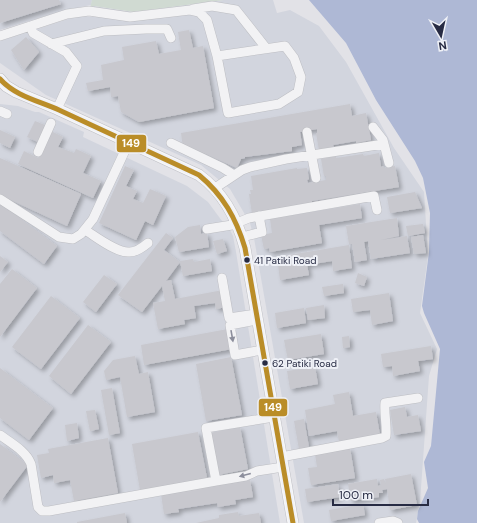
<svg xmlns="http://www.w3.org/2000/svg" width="477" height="523" viewBox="0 0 477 523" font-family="'DM Sans',sans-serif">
<defs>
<filter id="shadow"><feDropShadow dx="3" dy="3" stdDeviation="2" flood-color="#0004"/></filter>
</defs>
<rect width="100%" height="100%" fill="#e2e2e7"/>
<path fill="#d2d5de" d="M0 0H92L91 5 65 10 0 30Z
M224 0H273L277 13 290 10 319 26 346 62 394 148 424 192 428 256 420 313 437 349 429 376 420 502 416 523H304L254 238 250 223 230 189 201 165 46 95 0 63V41L68 19 83 16 92 17 94 6 134 12Z
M0 104 18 106 35 112H39L84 132 83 137 187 186 208 202 222 221 229 228 233 236 236 252 280 523H0Z"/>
<path fill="#d0dad2" d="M92 0H224L134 12 94 6 93 8H90Z"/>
<path fill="#aeb8d5" d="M309 0H477V523H419L417 519 418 511 428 488 424 462 431 446 440 349 424 313 422 306 429 252 430 213 423 178 415 161 376 100 346 43Z"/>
<path fill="#c8c8ce" filter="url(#shadow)" d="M0 0H59L61 4 0 23Z
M189 30 193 48 203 46 214 108 139 122 121 112 118 96 111 97 110 87 88 91 86 83 103 80 101 65 124 60 122 47 156 41 159 54 181 50 178 32Z
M26 37 39 52 24 70 11 50Z
M350 104 352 116 366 113 371 140 356 143V141L333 145 334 147 319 150 316 133H317V129L300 132 302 145 292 147V151L245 157V158L241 159 237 168 194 149V151L183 148 181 133Z
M35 121 47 126 40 143 27 137Z
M0 130 15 137 10 148 0 143Z
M51 131 63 137 58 147 74 153 76 149 91 156 83 173 101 181 93 198 18 164 24 151 38 158Z
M379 153 381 167 383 166 384 168 395 166 399 187 312 201V203L252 214 249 194H251L250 190H253L251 176 297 168V169L307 168 309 179 307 180 308 183 326 180V176H324L321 159 336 156V158L363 154 364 156Z
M0 158 81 194 67 226 0 195Z
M125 166 134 170 126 186 137 191 133 199 143 203 150 189 166 196 153 225 145 221 136 240 99 223Z
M415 192 422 208 390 213 387 197Z
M0 203 57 246 44 264 0 231Z
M360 204 362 218 319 225 322 243 270 252 269 248 264 249 261 235 272 233 270 219Z
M397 218 399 236 381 240 407 236 410 253 371 259 368 241 364 242 367 260 355 262 352 244H349L346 226Z
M423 224 425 233 408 236 406 226Z
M200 225 201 234 207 233 209 247 179 252 175 237 188 227Z
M166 233 173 238 164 250 180 262 166 281 171 280 175 299 223 290 226 307 216 309 215 303 194 306 196 318 184 320 185 324 158 329 153 303 165 301 162 286 142 312 118 295Z
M423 235 426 253 414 254 411 237Z
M223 239 227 251 217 254 213 241Z
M349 245 352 268 333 271 332 261 307 265 309 275 280 280 277 257Z
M0 256 8 262 0 272Z
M193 259 194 262 210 259 212 271 183 276 180 261Z
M12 269 37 288 0 337V284Z
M358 273 367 277 364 286 355 283Z
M104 275 117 284 96 312 83 302Z
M343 284 344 293 324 296 322 287Z
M389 293 393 321 372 325 370 310 353 312 351 299Z
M51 296 80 318 41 369 12 347Z
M324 305 325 318 308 320 306 308Z
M304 308 306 323 277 328 275 313Z
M88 325 111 342 71 394 49 376Z
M228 329 232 349 144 365 141 345Z
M321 334 324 354 288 360 284 340Z
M349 336 350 347 343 348 342 337Z
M431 346 433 359 418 361 420 371 393 376 392 366 383 367 381 354Z
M135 356 139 374 148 372 155 412 127 417 120 377 106 380 104 371 113 360Z
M231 357 242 415 206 421 196 364Z
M315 367 318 384 290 389 287 371Z
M0 368 53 408 29 440 0 418Z
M112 388 120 433 109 435 101 390Z
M349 392 353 416 376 412 380 435 339 442 337 431 309 436 305 410 335 404 333 395Z
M405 407 407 417 418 415 421 431 394 435 390 410Z
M95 410 99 429 90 431 86 411Z
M304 419 309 447 299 449 294 421Z
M77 423 79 438 67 441 65 425Z
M240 427 248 469 218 475 210 433Z
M198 432 207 478 140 490 132 444Z
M108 438 118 493 74 501 70 480 54 483 53 475 41 478 37 455 49 453 48 449Z
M0 444 28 465 0 502Z
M350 448 355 478 311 485 308 468 317 467 315 454Z
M411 474 417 505 390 510 387 489 382 490 383 493H379V497L351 501 348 484 377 479 378 486 381 485 380 480 384 479 386 484 385 479Z
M250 480 253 497 235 500 236 504 218 507 217 503 178 509 179 512 164 514 161 494Z
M338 484 340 497 307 502 305 489Z
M363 504 365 515 331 521 329 510Z
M238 512 239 516 259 513 261 523H196L219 518V515Z
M125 513 127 523H77V522Z"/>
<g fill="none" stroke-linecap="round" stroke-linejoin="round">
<g stroke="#bdbec3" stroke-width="10">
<path id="minor" d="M193 9 212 6 236 10 266 48
M30 26 33 33 66 52 77 66 57 109
M0 36 67 14 89 11 130 17 190 10 199 12 207 20 217 56 228 113 279 104 298 92 301 77 294 58 285 46 217 56
M51 44 104 31 146 29H167L171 38
M0 111 7 114
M373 127 383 140 389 163
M307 132 316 178
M171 143 223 168 234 175
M38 152 51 123
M215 188 242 170 250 167 286 159 384 144
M0 199 59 237 73 239 81 234 93 219 129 142
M207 229 232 225 249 218 374 196 377 210
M85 230C95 236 115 252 128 252 135 253 142 248 148 243
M242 237 262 232 259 216
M222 278 229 318 256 314
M257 320 230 325 235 355 262 350
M274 417 206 428 216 481 246 476 257 471 283 467
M0 435C11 443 26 451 31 464L38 507 42 511H49L216 481
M281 457 382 438 386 436C387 425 384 414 385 403L418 398
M379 523 393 521 398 523"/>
</g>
<g stroke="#bebfc5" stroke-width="12">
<path id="major" d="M0 79 6 86 16 92 57 109 199 175C224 193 237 218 245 248L293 523"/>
</g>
<use href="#minor" stroke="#f2f2f4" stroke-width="9"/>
<use href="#major" stroke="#f6f6f7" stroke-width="11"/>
<g stroke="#eff1f7" stroke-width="8">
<path id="bus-1" d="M0 79C15 96 39 101 59 110 106 132 152 153 199 175 223 195 236 218 245 248L293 523"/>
</g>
<use href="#bus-1" stroke="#ba8d28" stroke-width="5"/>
</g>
<defs><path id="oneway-solid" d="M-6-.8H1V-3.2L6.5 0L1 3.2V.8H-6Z"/></defs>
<g fill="#8c8e9c">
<use href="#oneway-solid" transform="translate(232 336) rotate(80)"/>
<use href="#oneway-solid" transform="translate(245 475) rotate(165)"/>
</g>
<g fill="#272b43" stroke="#eff1f7" stroke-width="1.5">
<circle cx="247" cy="260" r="3.5"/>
<circle cx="265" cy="363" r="3.5"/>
</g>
<g text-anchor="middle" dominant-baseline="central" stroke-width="4" stroke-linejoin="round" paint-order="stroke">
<g font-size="10" fill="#272b43" stroke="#eff1f7" text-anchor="start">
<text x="254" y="260">41 Patiki Road</text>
<text x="272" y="363">62 Patiki Road</text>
</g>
</g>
<g stroke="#eff1f7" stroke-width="1.5">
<rect x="116" y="134" width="31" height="19" rx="4" fill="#ba8d28"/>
<rect x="258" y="398" width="30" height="19" rx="4" fill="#ba8d28"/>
</g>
<g font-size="11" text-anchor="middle" font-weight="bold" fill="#fff">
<text x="131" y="147">149</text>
<text x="273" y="411">149</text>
</g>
<g transform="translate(441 36) rotate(171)" stroke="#eff1f7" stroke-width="3" paint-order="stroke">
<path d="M0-3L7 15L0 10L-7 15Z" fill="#272b43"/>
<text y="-6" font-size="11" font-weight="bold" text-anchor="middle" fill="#272b43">N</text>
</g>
<path d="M333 499v6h95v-6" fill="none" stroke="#272b43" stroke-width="2"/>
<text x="339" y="499" font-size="12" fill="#272b43" stroke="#eff1f7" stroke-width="3" paint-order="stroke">100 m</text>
</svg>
